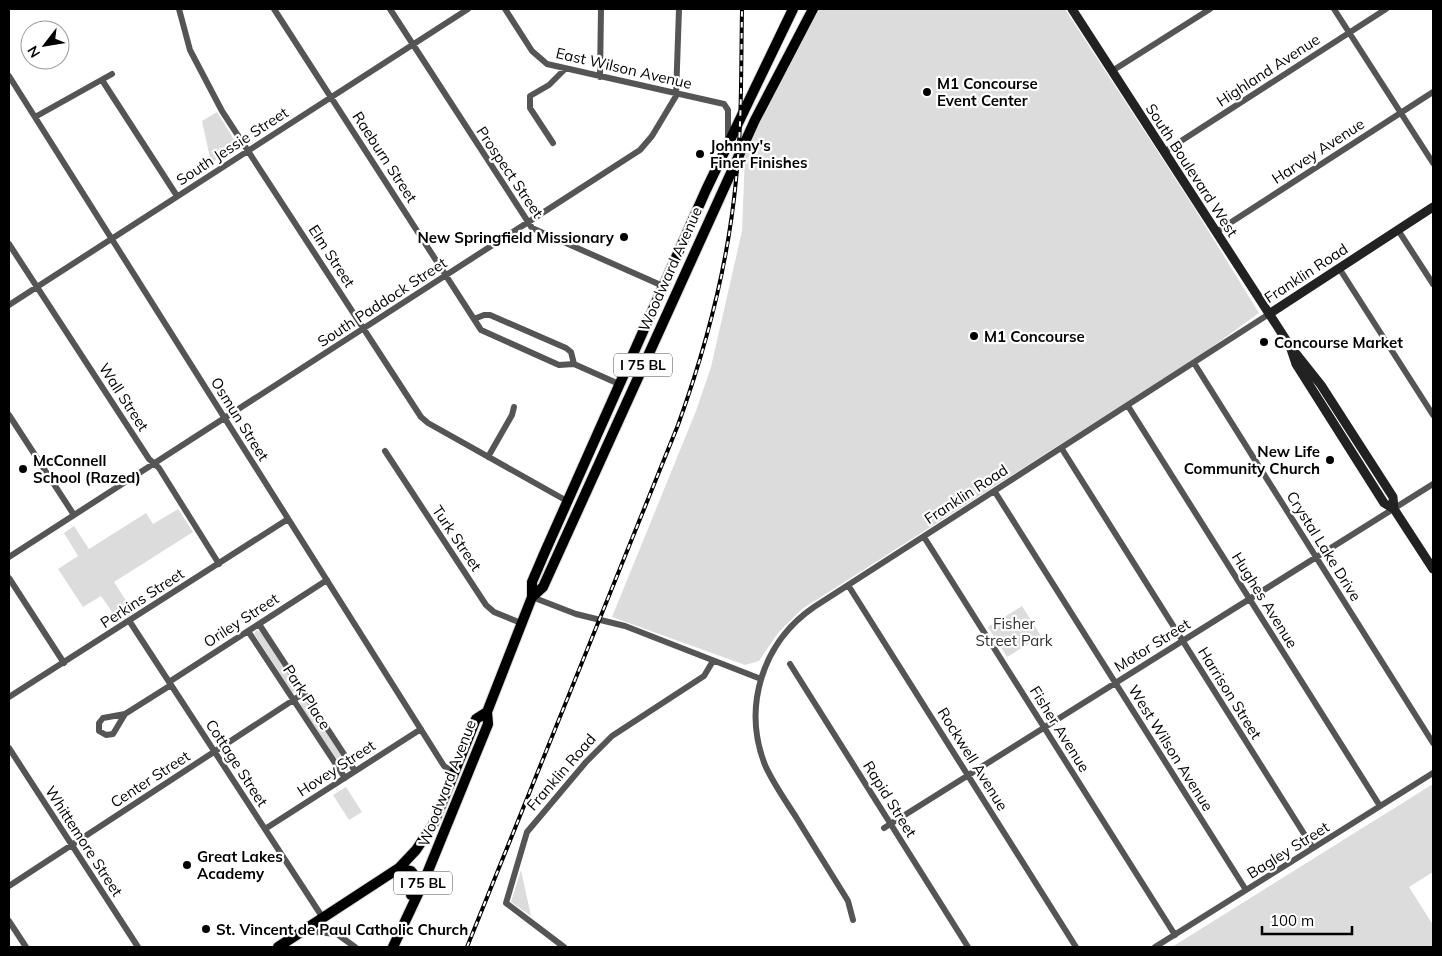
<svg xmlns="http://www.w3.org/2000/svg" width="1442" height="956" viewBox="0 0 1442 956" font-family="Mulish,sans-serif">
<rect width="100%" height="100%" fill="#fff"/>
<path fill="#dcdcdc" d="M814 9H1065L1193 206 1259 313 1205 352 802 609 778 633 759 661 745 665 612 617 696 411 711 367 742 231 745 154Z
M217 112 238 146 211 163 202 121Z
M178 509 193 532 114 582 134 613 119 622 101 596 83 607 58 569 78 556 64 533 74 526 89 549 146 513 153 524Z
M1022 606 1041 636 1007 657 988 627Z
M256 630 261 631 298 689 297 694 292 692 254 634Z
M305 700 349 767 348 771H343L301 706 300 702Z
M1433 784V872L1409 887 1433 925V947H1172Z
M346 787 362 812 349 820 333 795Z
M521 870 531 916 511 902Z"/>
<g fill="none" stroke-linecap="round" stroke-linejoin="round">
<g stroke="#dbdbdb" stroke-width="12">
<path id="primary" d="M532 597V582L544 554 706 190 793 9
M399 868 411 871 416 877 411 895
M278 947 399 868 416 850 434 823 476 719 487 712
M393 947 424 881 488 724 487 712 532 597 543 587 548 576 755 120 813 9"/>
</g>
<path stroke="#555" stroke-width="6" d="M179 9 190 50 222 111 421 417 428 423 567 501
M274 9 481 330 559 365 574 364 619 384
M390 9 532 228 663 286
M505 9 532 51 547 64 724 104 728 110V140
M1334 9 1433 163
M1112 71 1210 9
M9 76 444 766 453 772
M600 77 601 9
M102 80 177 196
M35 117 112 74
M553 143 530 108V96L549 85 565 69
M1164 152 1386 9
M1398 230 1433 284
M1216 232 1433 92
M9 244 149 459 159 468 219 564
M1339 268 1433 415
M9 305 468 9
M474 319 484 315H490L566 348 571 352 574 364
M1194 363 1433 743
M1128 406 1380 806
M9 415 74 515
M1062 449 1313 848
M385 451 486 605 494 612 521 623
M488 457 512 415 514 407
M995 492 1246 890
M924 537 1175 935
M9 557 640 150 652 136 676 96 679 9
M9 578 64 663
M848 585 1076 947
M532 597 576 614 625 626 761 679
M130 622 323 918
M259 624 355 771
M248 631 345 778
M790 664 968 947
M169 682 327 580
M9 697 288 519
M125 714 113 734 106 735 99 731V723L103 718 125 714 171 685
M9 748 138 947
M884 828 1433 484
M265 829 421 729
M9 886 304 693
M853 920 848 901C831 873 813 845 796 817 785 800 773 783 765 765 742 706 763 642 814 607L1269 314
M9 921 26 947
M304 931 337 934 355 947
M564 947 506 903 527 832 586 762 612 736 704 676 713 661
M1155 947 1433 773"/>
<path stroke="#222" stroke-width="9" d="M1072 9 1290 346 1321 385 1393 497 1394 509
M1269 314 1433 207
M1291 349 1296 364 1384 503 1394 509 1433 569"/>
<use href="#primary" stroke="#000" stroke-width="10"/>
<g stroke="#000" stroke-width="4">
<path id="rail" d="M467 947 678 425C707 345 728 265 736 180 742 124 741 66 742 9"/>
</g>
<use href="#rail" stroke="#fff" stroke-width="2" stroke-dasharray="5.5" stroke-linecap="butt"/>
</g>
<g fill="#000" stroke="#fff" stroke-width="2">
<circle cx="927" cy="92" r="5"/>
<circle cx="700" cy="154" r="5"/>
<circle cx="624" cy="237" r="5"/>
<circle cx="974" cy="336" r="5"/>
<circle cx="1264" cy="342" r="5"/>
<circle cx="1330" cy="460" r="5"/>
<circle cx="23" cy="469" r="5"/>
<circle cx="187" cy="865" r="5"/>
<circle cx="206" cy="929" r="5"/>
</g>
<g text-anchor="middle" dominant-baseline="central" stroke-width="4.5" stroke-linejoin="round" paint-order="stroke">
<g fill="#fff" stroke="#4c4c4c" stroke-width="1">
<rect x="614" y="353.5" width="58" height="23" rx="4"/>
<rect x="394" y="871.5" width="58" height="23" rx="4"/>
</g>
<g font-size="14" font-weight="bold" fill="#000">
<text x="643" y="365">I 75 BL</text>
<text x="423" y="883">I 75 BL</text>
</g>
<g font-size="15" fill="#000" stroke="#fff">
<text transform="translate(624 68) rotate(13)">East Wilson Avenue</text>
<text transform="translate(1268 70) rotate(-33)">Highland Avenue</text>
<text transform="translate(232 146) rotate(-33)">South Jessie Street</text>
<text transform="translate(1318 151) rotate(-33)">Harvey Avenue</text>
<text transform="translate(385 157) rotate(57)">Raeburn Street</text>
<text transform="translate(1192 170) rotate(57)">South Boulevard West</text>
<text transform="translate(510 172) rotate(56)">Prospect Street</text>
<text transform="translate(332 256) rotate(57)">Elm Street</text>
<text transform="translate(670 269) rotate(-66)">Woodward Avenue</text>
<text transform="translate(1306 273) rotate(-33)">Franklin Road</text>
<text transform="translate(382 302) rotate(-33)">South Paddock Street</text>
<text transform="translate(124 397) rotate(57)">Wall Street</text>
<text transform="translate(240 419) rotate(58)">Osmun Street</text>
<text transform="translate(966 494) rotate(-33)">Franklin Road</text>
<text transform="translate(457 538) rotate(56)">Turk Street</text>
<text transform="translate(1324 546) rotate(58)">Crystal Lake Drive</text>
<text transform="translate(142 598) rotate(-33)">Perkins Street</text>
<text transform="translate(1265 600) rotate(58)">Hughes Avenue</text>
<text transform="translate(241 620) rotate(-33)">Oriley Street</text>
<text transform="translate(1152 645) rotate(-32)">Motor Street</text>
<text transform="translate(1230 693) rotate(58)">Harrison Street</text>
<text transform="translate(307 697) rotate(57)">Park Place</text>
<text transform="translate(1060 729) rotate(58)">Fisher Avenue</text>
<text transform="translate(1171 748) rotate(58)">West Wilson Avenue</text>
<text transform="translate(973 759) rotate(58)">Rockwell Avenue</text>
<text transform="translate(237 763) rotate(57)">Cottage Street</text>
<text transform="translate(336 768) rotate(-33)">Hovey Street</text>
<text transform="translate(561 772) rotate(-49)">Franklin Road</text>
<text transform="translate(150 779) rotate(-33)">Center Street</text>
<text transform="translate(447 783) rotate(-69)">Woodward Avenue</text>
<text transform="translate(890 799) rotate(58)">Rapid Street</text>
<text transform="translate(84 841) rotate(57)">Whittemore Street</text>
<text transform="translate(1288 850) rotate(-32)">Bagley Street</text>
</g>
<g font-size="15" font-weight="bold" fill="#000" stroke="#fff" text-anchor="start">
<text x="937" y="83">M1 Concourse<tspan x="937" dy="17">Event Center</tspan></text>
<text x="710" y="145">Johnny's<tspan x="710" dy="17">Finer Finishes</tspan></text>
<text x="614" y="237" text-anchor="end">New Springfield Missionary</text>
<text x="984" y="336">M1 Concourse</text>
<text x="1274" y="342">Concourse Market</text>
<text x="1320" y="451" text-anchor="end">New Life<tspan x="1320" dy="17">Community Church</tspan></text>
<text x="33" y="460">McConnell<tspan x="33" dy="17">School (Razed)</tspan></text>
<text x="197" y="856">Great Lakes<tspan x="197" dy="17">Academy</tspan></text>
<text x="216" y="929">St. Vincent de Paul Catholic Church</text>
</g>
<g font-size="15" fill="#333" stroke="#fff">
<text x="1014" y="623">Fisher<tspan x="1014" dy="17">Street Park</tspan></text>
</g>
</g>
<rect width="1442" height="956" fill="none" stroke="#000000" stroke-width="20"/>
<g transform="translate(45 45) rotate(239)"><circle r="24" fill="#ffffff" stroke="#999999"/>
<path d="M0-4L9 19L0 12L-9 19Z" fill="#000000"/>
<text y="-8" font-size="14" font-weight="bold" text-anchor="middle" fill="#000000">N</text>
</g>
<path d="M1262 926v8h90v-8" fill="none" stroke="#000000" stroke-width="2.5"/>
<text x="1270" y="926" font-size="15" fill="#000000" stroke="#ffffff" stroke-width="4" paint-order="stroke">100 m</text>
</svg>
